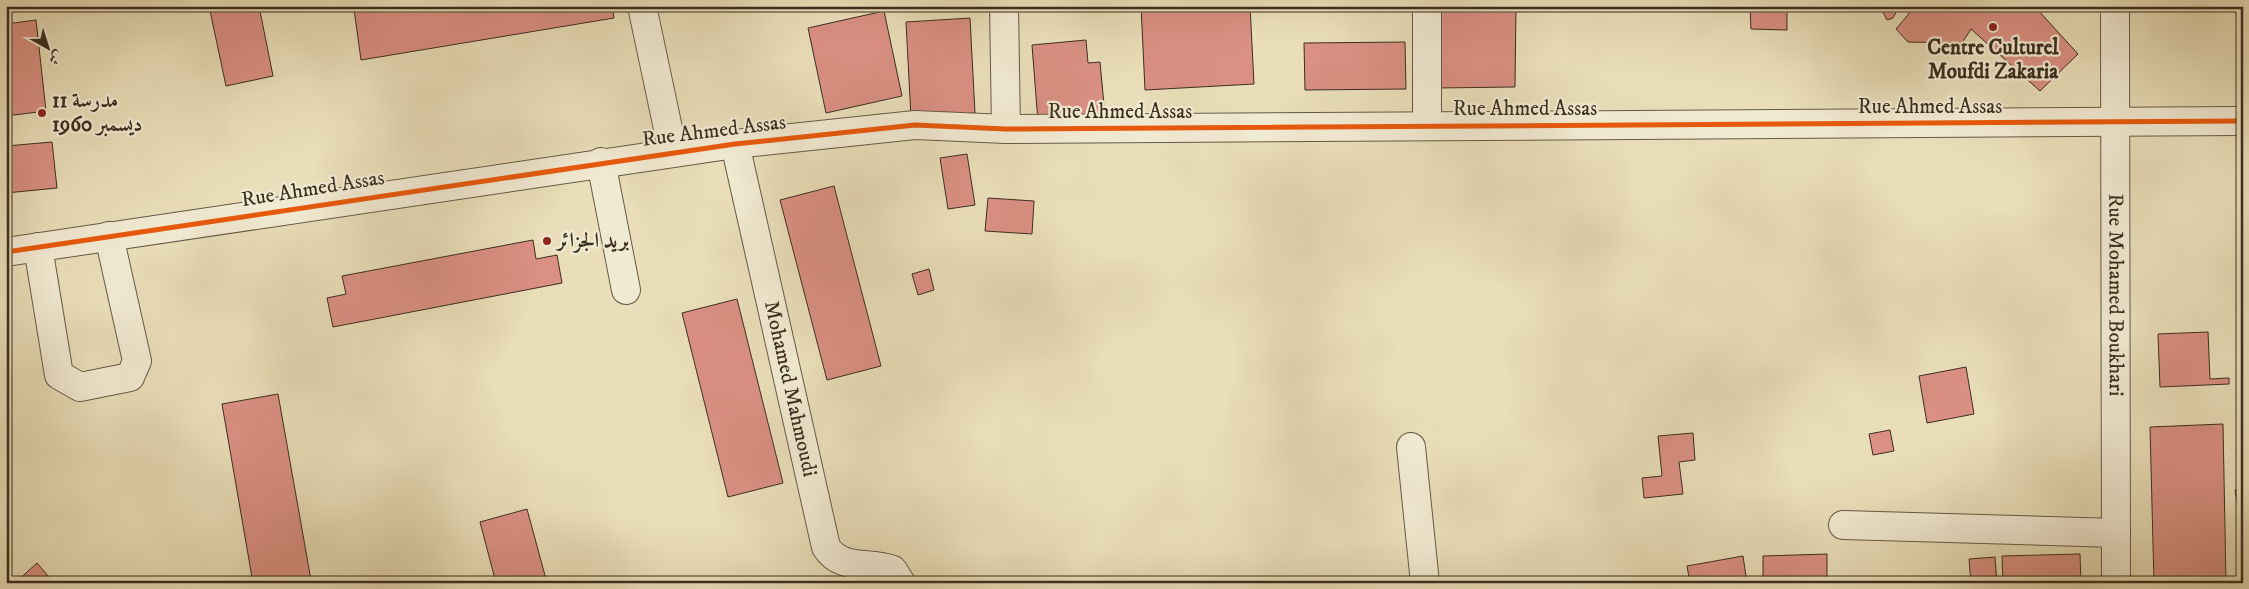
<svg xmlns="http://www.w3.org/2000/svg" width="2249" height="589" viewBox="0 0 2249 589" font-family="'IM FELL DW Pica',Amiri,serif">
<rect width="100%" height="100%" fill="#e9deb9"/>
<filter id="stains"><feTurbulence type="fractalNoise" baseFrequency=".004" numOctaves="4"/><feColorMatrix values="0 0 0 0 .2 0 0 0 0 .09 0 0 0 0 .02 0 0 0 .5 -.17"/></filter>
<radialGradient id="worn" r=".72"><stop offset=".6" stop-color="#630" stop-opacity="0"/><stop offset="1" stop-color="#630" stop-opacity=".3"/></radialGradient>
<path fill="#da9083" stroke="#3b2e1f" d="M6 6H44L6 12Z
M209 6H259L273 76 226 86Z
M373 6H612L614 18 361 60 354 9Z
M1141 6H1250L1254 84 1145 90Z
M1438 6H1516L1515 87 1437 88Z
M1750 6H2038L2037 9 2078 54 2040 91 1971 29 1962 43 1908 42 1896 29 1912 10 1898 9 1893 18 1887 20 1882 10 1787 7V30L1751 29Z
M884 11 902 96 826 113 808 28Z
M970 18 975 113 911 117 906 22Z
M36 20 46 111 6 116V24Z
M1086 40 1088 63 1100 62 1105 116 1038 122 1032 45Z
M1405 42 1406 89 1305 90 1304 43Z
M52 142 57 188 6 193V146Z
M967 154 975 205 948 209 940 158Z
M834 186 881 366 827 380 780 200Z
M988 198 1034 201 1032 234 985 231Z
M533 240 536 259 557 255 562 283 333 327 327 298 346 294 342 276Z
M929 269 934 290 918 295 912 274Z
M737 299 783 483 728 497 682 313Z
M2208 332 2210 379 2229 378V384L2160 387 2158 334Z
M1966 367 1974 414 1927 423 1919 376Z
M278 394 311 580 298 583H253L222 404Z
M2223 424 2226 583H2154L2150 427Z
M1890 430 1894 451 1873 455 1869 434Z
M1693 433 1695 460 1679 462 1683 494 1644 498 1642 478 1662 476 1658 436Z
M2243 489V539L2235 490Z
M527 509 547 583H496L480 522Z
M1827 554V583H1763V556Z
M2080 554 2081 583H2003L2002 556Z
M1743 556 1747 583H1690L1687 566Z
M1995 557 1997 583H1971L1969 559Z
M37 563 54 583H15Z"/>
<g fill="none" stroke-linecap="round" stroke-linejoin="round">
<g stroke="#665a46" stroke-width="30">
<g id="minor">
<path d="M642 6 673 152"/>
<path d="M1004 6 1006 129"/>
<path d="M1427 6V126"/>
<path id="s1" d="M2115 6 2116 583"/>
<path id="s2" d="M735 144 826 547C841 571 870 561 893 570L901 583"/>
<path d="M601 162 626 290"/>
<path d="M38 247 59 375 80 387 130 377 137 361 109 236"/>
<path d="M6 252 735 144 915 125 1006 129 2243 121"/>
<path d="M1411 447 1425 583"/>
<path d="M1843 525 2116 533"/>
</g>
</g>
<use href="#minor" stroke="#f1ead2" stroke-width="28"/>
<g stroke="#f1ead2" stroke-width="8">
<path id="cycleway" d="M6 252 735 144 915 125 1006 129 2243 121"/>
</g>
<use href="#cycleway" stroke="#e8590c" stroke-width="5"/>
</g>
<g fill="#8f2418" stroke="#f1ead2" stroke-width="2">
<circle cx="1993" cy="27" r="5"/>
<circle cx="42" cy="113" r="5"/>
<circle cx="547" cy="241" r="5"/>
</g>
<g text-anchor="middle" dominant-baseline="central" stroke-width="4.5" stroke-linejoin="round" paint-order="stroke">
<g font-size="21" font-weight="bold" fill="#3b2e1f" stroke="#f1ead2" text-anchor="start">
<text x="1993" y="48" text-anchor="middle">Centre Culturel<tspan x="1993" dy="24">Moufdi Zakaria</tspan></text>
<text x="52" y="101">مدرسة 11<tspan x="52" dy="24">ديسمبر 1960</tspan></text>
<text x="557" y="241">بريد الجزائر</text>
</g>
<g font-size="21" fill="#3b2e1f" stroke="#f1ead2">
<text x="1930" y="107">Rue Ahmed Assas</text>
<text x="1525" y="109">Rue Ahmed Assas</text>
<text x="1120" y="112">Rue Ahmed Assas</text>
<text transform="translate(714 131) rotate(-7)">Rue Ahmed Assas</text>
<text transform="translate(313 189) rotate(-9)">Rue Ahmed Assas</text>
<text stroke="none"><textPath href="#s1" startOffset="289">Rue Mohamed Boukhari</textPath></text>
<text stroke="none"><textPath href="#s2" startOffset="251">Mohamed Mahmoudi</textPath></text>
</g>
</g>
<rect width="2249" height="589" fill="none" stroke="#e9deb9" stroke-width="25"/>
<rect x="8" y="8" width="2234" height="574" fill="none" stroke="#3b2e1f" stroke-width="2.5"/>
<rect x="12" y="12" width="2224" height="564" fill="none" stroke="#3b2e1f"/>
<g transform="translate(48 48) rotate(141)" stroke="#f1ead2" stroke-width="4" paint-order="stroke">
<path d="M0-4L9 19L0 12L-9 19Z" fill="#3b2e1f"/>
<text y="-8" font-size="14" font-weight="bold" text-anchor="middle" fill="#3b2e1f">ش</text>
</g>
<rect width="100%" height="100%" filter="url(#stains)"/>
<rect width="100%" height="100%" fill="url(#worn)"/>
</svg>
